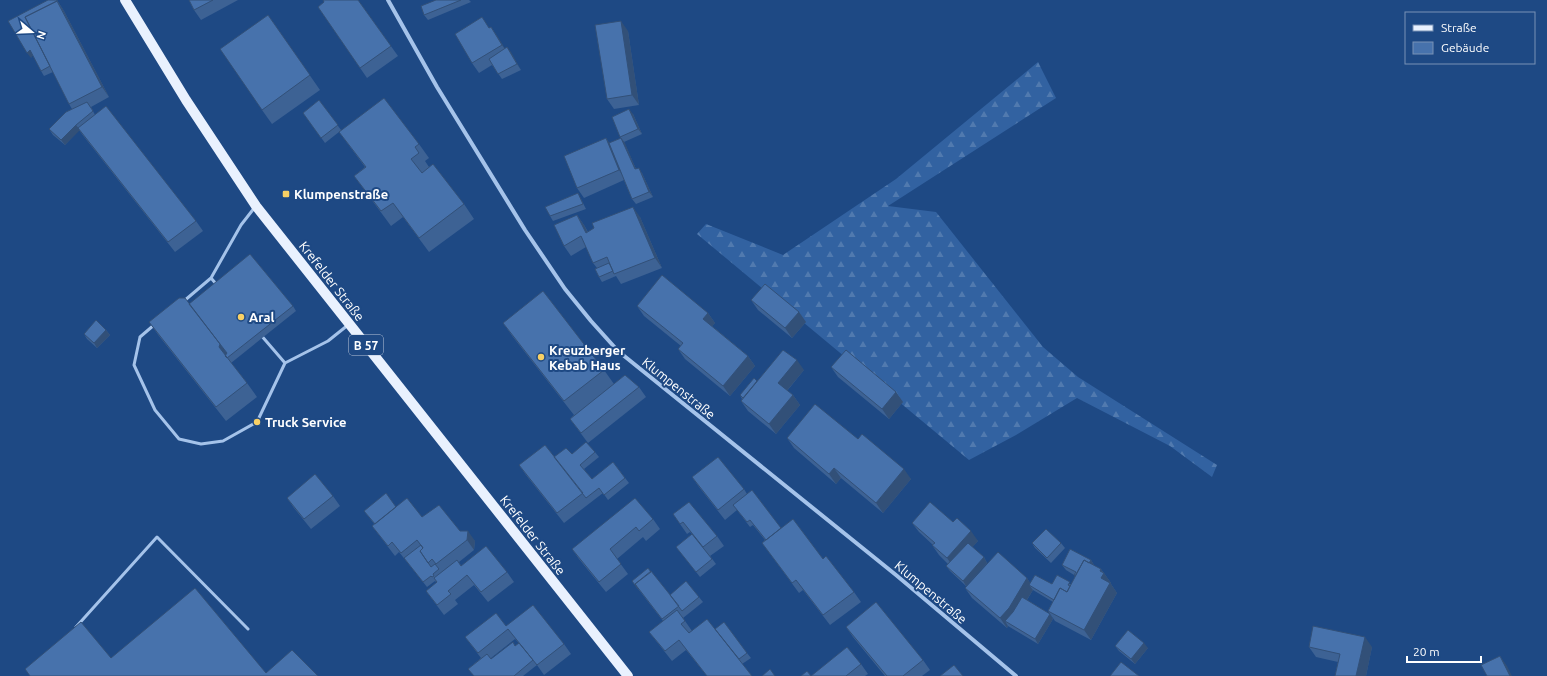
<svg xmlns="http://www.w3.org/2000/svg" width="1547" height="676" viewBox="0 0 1547 676" font-family="Ubuntu,sans-serif">
<defs>
<pattern id="forest-firs" width="22" height="20" patternUnits="userSpaceOnUse"><rect width="22" height="20" fill="#3262a1"/><path d="M5 1l3.5 6h-7zM16 11l3.5 6h-7z" fill="#517aaf"/></pattern>
</defs>
<rect width="100%" height="100%" fill="#1e4984"/>
<path fill="url(#forest-firs)" d="M1038 62 1056 98 888 206 936 212 1043 347 1078 377 1217 465 1212 477 1170 446 1077 398 1016 435 969 460 697 234 706 224 783 255 896 179Z"/>
<g fill="none" stroke-linecap="round" stroke-linejoin="round">
<path stroke="#a5c3ea" stroke-width="3" d="M217 285 211 278 241 225 255 207
M184 301 211 278
M154 325 140 337 134 365 155 410 179 439 201 444 223 441 257 422 285 363
M260 334 285 363 328 341 348 325
M76 627 157 537 248 629"/>
<path stroke="#a5c3ea" stroke-width="4" d="M388 0 437 87 525 230 565 289 591 321 618 351 896 575 1016 676"/>
<path stroke="#e9f1fe" stroke-width="10" d="M125 0 186 100 256 206 628 676"/>
</g>
<path fill="#3d6294" fill-rule="evenodd" d="M48 0H57L64 11 109 97 91 107 95 115 196 221 203 231 175 252 85 138 79 130 65 145 53 135 49 129 72 109 69 104 53 72 44 76 41 71 33 55 31 58Z
M189 0H238L201 20 194 10Z
M358 0 398 56 367 78 318 7 324 2Z
M436 0H469L471 2 428 20 424 15Z
M268 15 320 90 272 124 262 110Z
M491 27 505 49 507 47 521 70 502 79 492 65 479 73 472 63 490 28Z
M628 31 639 105 614 109 607 99Z
M319 100 341 130 419 144 429 158 425 161 429 167 464 204 474 219 429 252 403 217 391 226 354 176 365 167 339 132 325 143 303 113Z
M633 114 642 134 624 142 636 169 642 173 653 197 636 204 632 199 624 180 584 198 577 188 606 138 609 143 621 138 620 137Z
M581 199 586 209 553 221 550 216Z
M577 215 584 225 588 232 640 217 662 268 621 284 616 276 602 282 599 277 597 268 593 263 586 247 571 256 564 246Z
M751 300 799 312 806 322 792 338 758 310Z
M189 304 293 306 296 311 231 363 247 383 257 397 226 421 159 336 149 322Z
M637 306 708 313 715 323 712 326 748 356 755 366 730 396 685 359 678 349 681 346 644 316Z
M503 323 604 370 614 384 639 387 646 397 588 443 570 419 574 415 513 337Z
M106 330 110 335 97 348 87 339 84 334Z
M831 367 896 392 903 402 889 419 838 377Z
M804 370 787 391 793 395 800 405 776 434 748 411 741 401 742 399 740 395 757 381Z
M787 438 858 439 911 479 883 513 841 478 836 484 794 448Z
M595 452 599 457 584 469 592 479 613 462 629 483 608 500 603 493 564 523 526 475 519 465 554 457 572 454Z
M692 477 744 489 747 494 781 528 823 559 854 592 861 602 830 625 803 590 799 593 762 543 765 540 753 525 750 527 737 510 725 520 699 487Z
M333 496 340 506 311 529 294 508 287 498Z
M396 507 460 531 475 541 474 550 459 562 461 566 507 572 514 582 488 602 474 585 455 600 458 604 444 615 426 591 437 582 436 581V582L435 581 427 587 399 552 395 556 372 526 375 525 364 511Z
M673 514 717 536 724 546 710 556 716 564 700 577 676 547 692 534 690 532 687 534Z
M653 519 660 529 646 541 643 537 617 559 628 574 606 592 579 559 572 549Z
M953 522 978 541 972 547 984 557 987 563 966 586 950 571 946 566 948 564 939 555 932 545H933L919 532 912 523Z
M1032 543H1061L1065 548 1051 563 1035 548Z
M1091 560 1094 565V566L1101 569 1111 583V584L1117 593 1091 640 1055 621 1048 611 1053 602 1033 590 1027 600 1050 614 1053 619 1038 644 1008 626 1007 628 972 598 965 588 1027 578 1030 583 1071 584 1075 577 1074 575 1066 570 1062 565Z
M632 581 670 595 699 597 703 602 683 618 692 631 689 633 715 629 747 653 751 658 742 664 752 676H707L686 650 672 661 649 632 663 621Z
M506 626 564 644 571 654 544 675 537 665 523 676H474L468 669 481 658 465 637ZM515 639 519 643 515 646 491 659V658Z
M846 627 923 660 930 670 922 676H885L853 637Z
M1115 646 1148 648 1135 664 1119 651Z
M1309 647H1372L1366 676H1335L1338 662 1316 657Z
M861 664 868 674 865 676H811Z"/>
<path fill="#325078" d="M57 0 64 11 109 97 102 87Z
M621 21 628 31 639 105 632 95Z
M491 27 498 37 509 55 502 45Z
M507 47 511 52 521 70 517 64Z
M30 50 33 55 31 58 27 53Z
M629 109 633 114 642 134 638 129Z
M76 125 80 130 65 145 61 140Z
M606 138 613 148 626 180 619 170Z
M621 138 625 143 638 174 635 169Z
M639 168 642 173 653 197 649 192Z
M633 207 640 217 662 268 655 258Z
M577 215 584 225 593 243 586 233Z
M799 312 806 322 792 338 785 328Z
M708 313 715 323 710 329 703 319Z
M106 330 110 335 97 348 94 343Z
M220 344 229 356 226 358 219 347Z
M748 356 755 366 730 396 723 386Z
M797 360 804 370 785 393 778 383Z
M896 392 903 402 889 419 882 409Z
M793 395 800 405 776 434 769 424Z
M834 468 841 478 836 484 829 474Z
M904 469 911 479 883 513 876 503Z
M468 531 475 541 474 550 467 540Z
M971 531 978 541 954 568 947 558Z
M984 557 987 563 966 586 963 581Z
M1091 560 1094 565 1083 584 1080 579Z
M1101 569 1104 574V573L1111 583V584L1117 593 1091 640 1084 630Z
M1027 578 1033 587 1029 585 1033 590 1016 617 1005 621 1008 626 1007 628 1000 618Z
M1050 614 1053 619 1038 644 1035 639Z
M1365 637 1372 647 1366 676H1356Z
M1144 643 1148 648 1135 664 1131 659Z
M1500 656 1507 666 1512 676H1510Z"/>
<path fill="#4772ac" stroke="#325078" d="M48 0H57V1L25 17 50 66 41 71 30 50 27 53 8 21Z
M189 0H213L194 10Z
M323 0H358L391 46 360 68 318 7 324 2Z
M436 0H461L424 15 421 6Z
M57 1 102 87 69 104 25 17Z
M268 15 310 75 262 110 220 49Z
M482 17 489 28 491 27 502 45 472 63 455 34Z
M621 21 632 95 607 99 595 25Z
M507 47 517 64 498 74 489 59Z
M384 98 419 144 415 147 419 153 411 159 422 173 433 164 464 204 419 238 393 203 381 211 354 176 366 167 339 132Z
M319 100 338 125 321 138 303 113Z
M87 102 93 111 76 125 61 140 49 129 66 112Z
M106 106 196 221 168 242 78 128Z
M629 109 638 129 620 137 612 117Z
M606 138 619 170 577 188 564 156Z
M621 138 635 169 639 168 649 192 632 199 609 143Z
M578 193 583 204 550 216 545 207Z
M633 207 655 258 614 274 607 257 593 263 581 236 564 246 554 225 577 215 586 233 594 228 592 223Z
M250 254 293 306 227 358 225 356 227 353 189 304Z
M609 263 613 271 599 277 595 269Z
M662 275 708 313 703 319 748 356 723 386 678 349 683 343 637 306Z
M765 284 799 312 785 328 751 300Z
M543 291 604 370 564 401 503 323Z
M179 298H185L220 344 219 347 247 383 216 407 149 322Z
M96 320 106 330 94 343 84 334Z
M783 350 797 360 778 383 793 395 769 424 741 401Z
M846 350 896 392 882 409 831 367Z
M625 375 639 387 581 433 570 419Z
M754 378 757 381 743 398 740 395Z
M815 404 858 439 862 434 904 469 876 503 834 468 829 474 787 438Z
M586 442 595 452 580 465 592 479 613 462 625 478 604 495 599 488 586 498 554 457 566 448 572 454Z
M545 445 583 493 557 513 519 465Z
M718 457 744 489 718 510 692 477Z
M315 474 333 496 304 519 287 498Z
M752 490 781 528 766 540 750 520 747 522 733 505Z
M386 493 396 507 375 524 364 511Z
M407 498 422 517 439 505 460 531H468L467 540 436 564 432 559 428 563 420 551 423 548 417 540 401 553 392 542 388 546 372 526Z
M635 498 653 519 639 531 636 527 610 549 621 564 599 582 572 549Z
M689 502 717 536 703 547 683 522 680 524 673 514Z
M930 502 953 522 957 518 971 531 947 558 932 545 935 543 912 523Z
M793 519 823 559 826 556 854 592 823 615 796 580 792 583 762 543Z
M1046 529 1061 543 1047 558 1032 543Z
M692 534 712 559 696 572 676 547Z
M968 543 984 557 963 581 946 566Z
M421 545 423 548 420 551 431 567 435 564 439 569 433 574 434 576 432 577 431 576 423 582 404 558Z
M486 546 507 572 481 592 467 575 448 591 451 594 437 605 426 591 437 582 434 578 457 560 461 566Z
M1070 549 1091 560 1089 563 1084 560 1075 576 1074 575 1076 572 1062 565Z
M998 552 1027 578 1009 608 1000 618 965 588Z
M1084 560 1101 569 1100 571 1104 573 1101 578 1110 583 1084 630 1048 611 1060 588 1067 592Z
M648 568 651 572 635 584 638 589 632 581Z
M651 571 679 606 662 619 635 584Z
M1035 575 1052 584 1057 575 1070 582 1068 585 1070 586 1067 592 1060 588 1054 600 1029 585Z
M686 581 699 597 682 611 670 595Z
M195 588 266 673 292 650 318 676H30L25 669 81 622 111 658Z
M1022 597 1050 614 1035 639 1005 621 1013 612Z
M876 602 923 660 903 676H887L846 627Z
M533 605 564 644 537 665 508 629 478 653 465 637 496 613 506 626Z
M677 610 685 621 681 624 689 633 707 619 752 676H707L679 640 665 651 649 632Z
M724 622 747 653 739 659 715 629Z
M1313 626 1365 637 1356 676H1335L1340 654 1309 647Z
M1128 630 1144 643 1131 659 1115 646Z
M513 642 515 646 519 643 533 660 514 676H474L468 669 487 654 491 659Z
M847 647 861 664 846 676H811Z
M1500 656 1510 676H1487L1481 665Z
M1121 662 1139 676H1110Z
M954 665 963 676H940Z
M770 669 775 676H762Z
M807 671 811 676H801Z"/>
<g fill="#f8d065" stroke="#1e4984" stroke-width="1.5">
<rect x="282" y="190" width="8" height="8" rx="2"/>
<circle cx="241" cy="317" r="4"/>
<circle cx="541" cy="357" r="4"/>
<circle cx="257" cy="422" r="4"/>
</g>
<g text-anchor="middle" dominant-baseline="central" stroke-width="4" stroke-linejoin="round" paint-order="stroke">
<rect fill="#1e4984" stroke="#bcc8da" stroke-width="1" x="349" y="335" width="34" height="20" rx="3"/>
<g font-size="12" font-weight="bold" fill="#fff">
<text x="366" y="345">B 57</text>
</g>
<g font-size="13" font-weight="bold" fill="#fff" stroke="#1e4984" text-anchor="start">
<text x="294" y="194">Klumpenstraße</text>
<text x="249" y="317">Aral</text>
<text x="549" y="350">Kreuzberger<tspan x="549" dy="15">Kebab Haus</tspan></text>
<text x="265" y="422">Truck Service</text>
</g>
<g font-size="13" fill="#fff" stroke="#1e4984">
<text transform="translate(332 281) rotate(52)">Krefelder Straße</text>
<text transform="translate(679 388) rotate(39)">Klumpenstraße</text>
<text transform="translate(533 535) rotate(52)">Krefelder Straße</text>
<text transform="translate(931 592) rotate(40)">Klumpenstraße</text>
</g>
</g>
<rect x="1405" y="12" width="130" height="52" fill="#1e4984" stroke="#7892b5"/>
<rect x="1413" y="25" width="20" height="6" fill="#e9f1fe" stroke="#7892b5"/>
<text x="1441" y="32" font-size="12" fill="#ffffff">Straße</text>
<rect x="1413" y="42" width="20" height="12" fill="#4772ac" stroke="#7892b5"/>
<text x="1441" y="52" font-size="12" fill="#ffffff">Gebäude</text>
<g transform="translate(32 32) rotate(109)" stroke="#1e4984" stroke-width="3" paint-order="stroke">
<path d="M0-3L7 15L0 10L-7 15Z" fill="#ffffff"/>
<text y="-6" font-size="11" font-weight="bold" text-anchor="middle" fill="#ffffff">N</text>
</g>
<path d="M1407 656v6h74v-6" fill="none" stroke="#ffffff" stroke-width="2"/>
<text x="1413" y="656" font-size="12" fill="#ffffff" stroke="#1e4984" stroke-width="3" paint-order="stroke">20 m</text>
</svg>
